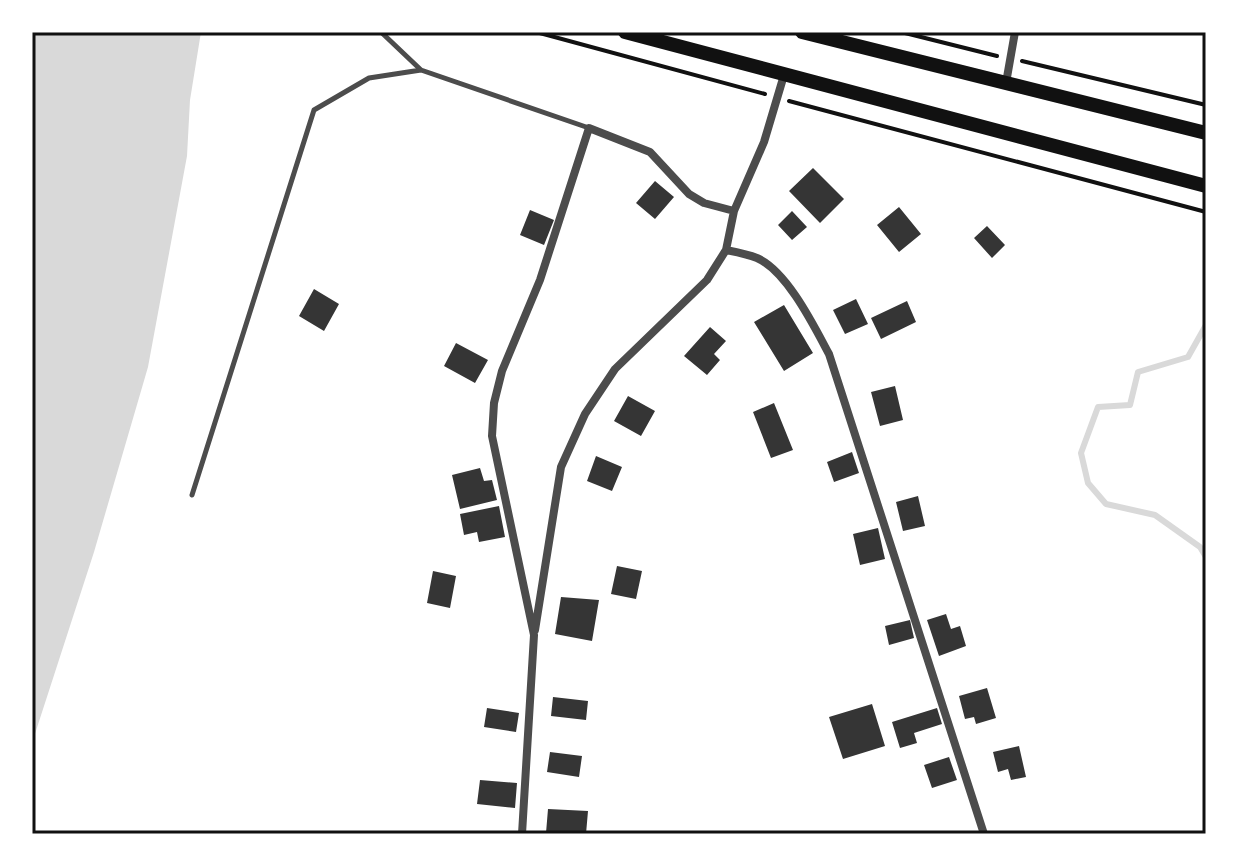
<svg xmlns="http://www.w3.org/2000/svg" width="1238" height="866" viewBox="0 0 1238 866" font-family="'Alegreya Sans',sans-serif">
<rect width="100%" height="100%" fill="#fff"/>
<path fill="#d9d9d9" d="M32 32H201L190 100 187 156 148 367 94 552 32 743Z"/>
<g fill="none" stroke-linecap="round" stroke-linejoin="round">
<path stroke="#d9d9d9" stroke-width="6" d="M1206 325 1188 357 1138 372 1130 405 1098 407 1081 453 1088 483 1106 504 1155 515 1200 547 1206 557"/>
</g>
<path fill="#353535" d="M813 168 844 199 820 223 789 191Z
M655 181 674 197 655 219 636 203Z
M899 207 921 234 899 252 877 225Z
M530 210 554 220 544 245 520 235Z
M792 211 807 227 792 240 778 225Z
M987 226 1005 245 992 258 974 238Z
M314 289 339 304 324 331 299 316Z
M856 299 868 324 845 334 833 310Z
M907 301 916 322 881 339 871 318Z
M784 305 813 353 784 371 754 322Z
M710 327 726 341 714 354 720 360 707 375 684 356Z
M456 343 488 360 475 383 444 366Z
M895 386 903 420 880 426 871 392Z
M628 396 655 411 641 436 614 421Z
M774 403 793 450 771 458 753 412Z
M852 452 859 473 834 482 827 462Z
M596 456 622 467 612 491 587 481Z
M480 468 484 481 492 480 497 500 460 509 452 475Z
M918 496 925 526 903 531 896 502Z
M499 506 505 537 479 542 477 532 464 535 460 514Z
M878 528 885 559 860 565 853 534Z
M617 566 642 571 636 599 611 594Z
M433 571 456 576 450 608 427 603Z
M561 597 599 600 592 641 555 634Z
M946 614 951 629 960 626 966 646 939 656 927 620Z
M910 620 914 638 889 645 885 626Z
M987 688 996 718 976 724 974 717 965 719 959 696Z
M553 697 588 701 586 720 551 716Z
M872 704 885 746 843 759 829 717Z
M487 708 519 713 516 732 484 727Z
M937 708 942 724 914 733 917 743 900 748 892 722Z
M1019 746 1026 777 1011 780 1008 769 998 772 993 752Z
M550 752 582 756 579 777 547 772Z
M949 757 957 780 932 788 924 765Z
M480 780 517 783 515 808 477 804Z
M548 809 588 811 586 834 546 833Z"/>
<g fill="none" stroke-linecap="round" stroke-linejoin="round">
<path stroke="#111" stroke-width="4" d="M536 32 765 94
M901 32 997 56
M1022 61 1206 105
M789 101 1206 212"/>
<path stroke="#4c4c4c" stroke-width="5" d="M381 32 421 70 589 128
M192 495 314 110 369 78 421 70"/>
<path stroke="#4c4c4c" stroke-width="8" d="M1006 83 1015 32
M726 250C736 252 747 254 757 258 787 271 814 326 829 354L984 834
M535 630 561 467 585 414 615 369 707 280 726 250 734 211 764 142 784 75
M522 834 534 635 492 436 494 403 502 371 540 280 589 128 650 152 689 194 704 203 734 211"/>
<path stroke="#111" stroke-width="14" d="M625 32 1206 186
M802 32 1206 133"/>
</g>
<rect width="1238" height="866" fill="none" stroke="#ffffff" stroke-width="68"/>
<rect x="34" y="34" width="1170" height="798" fill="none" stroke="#111" stroke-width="3"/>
</svg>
